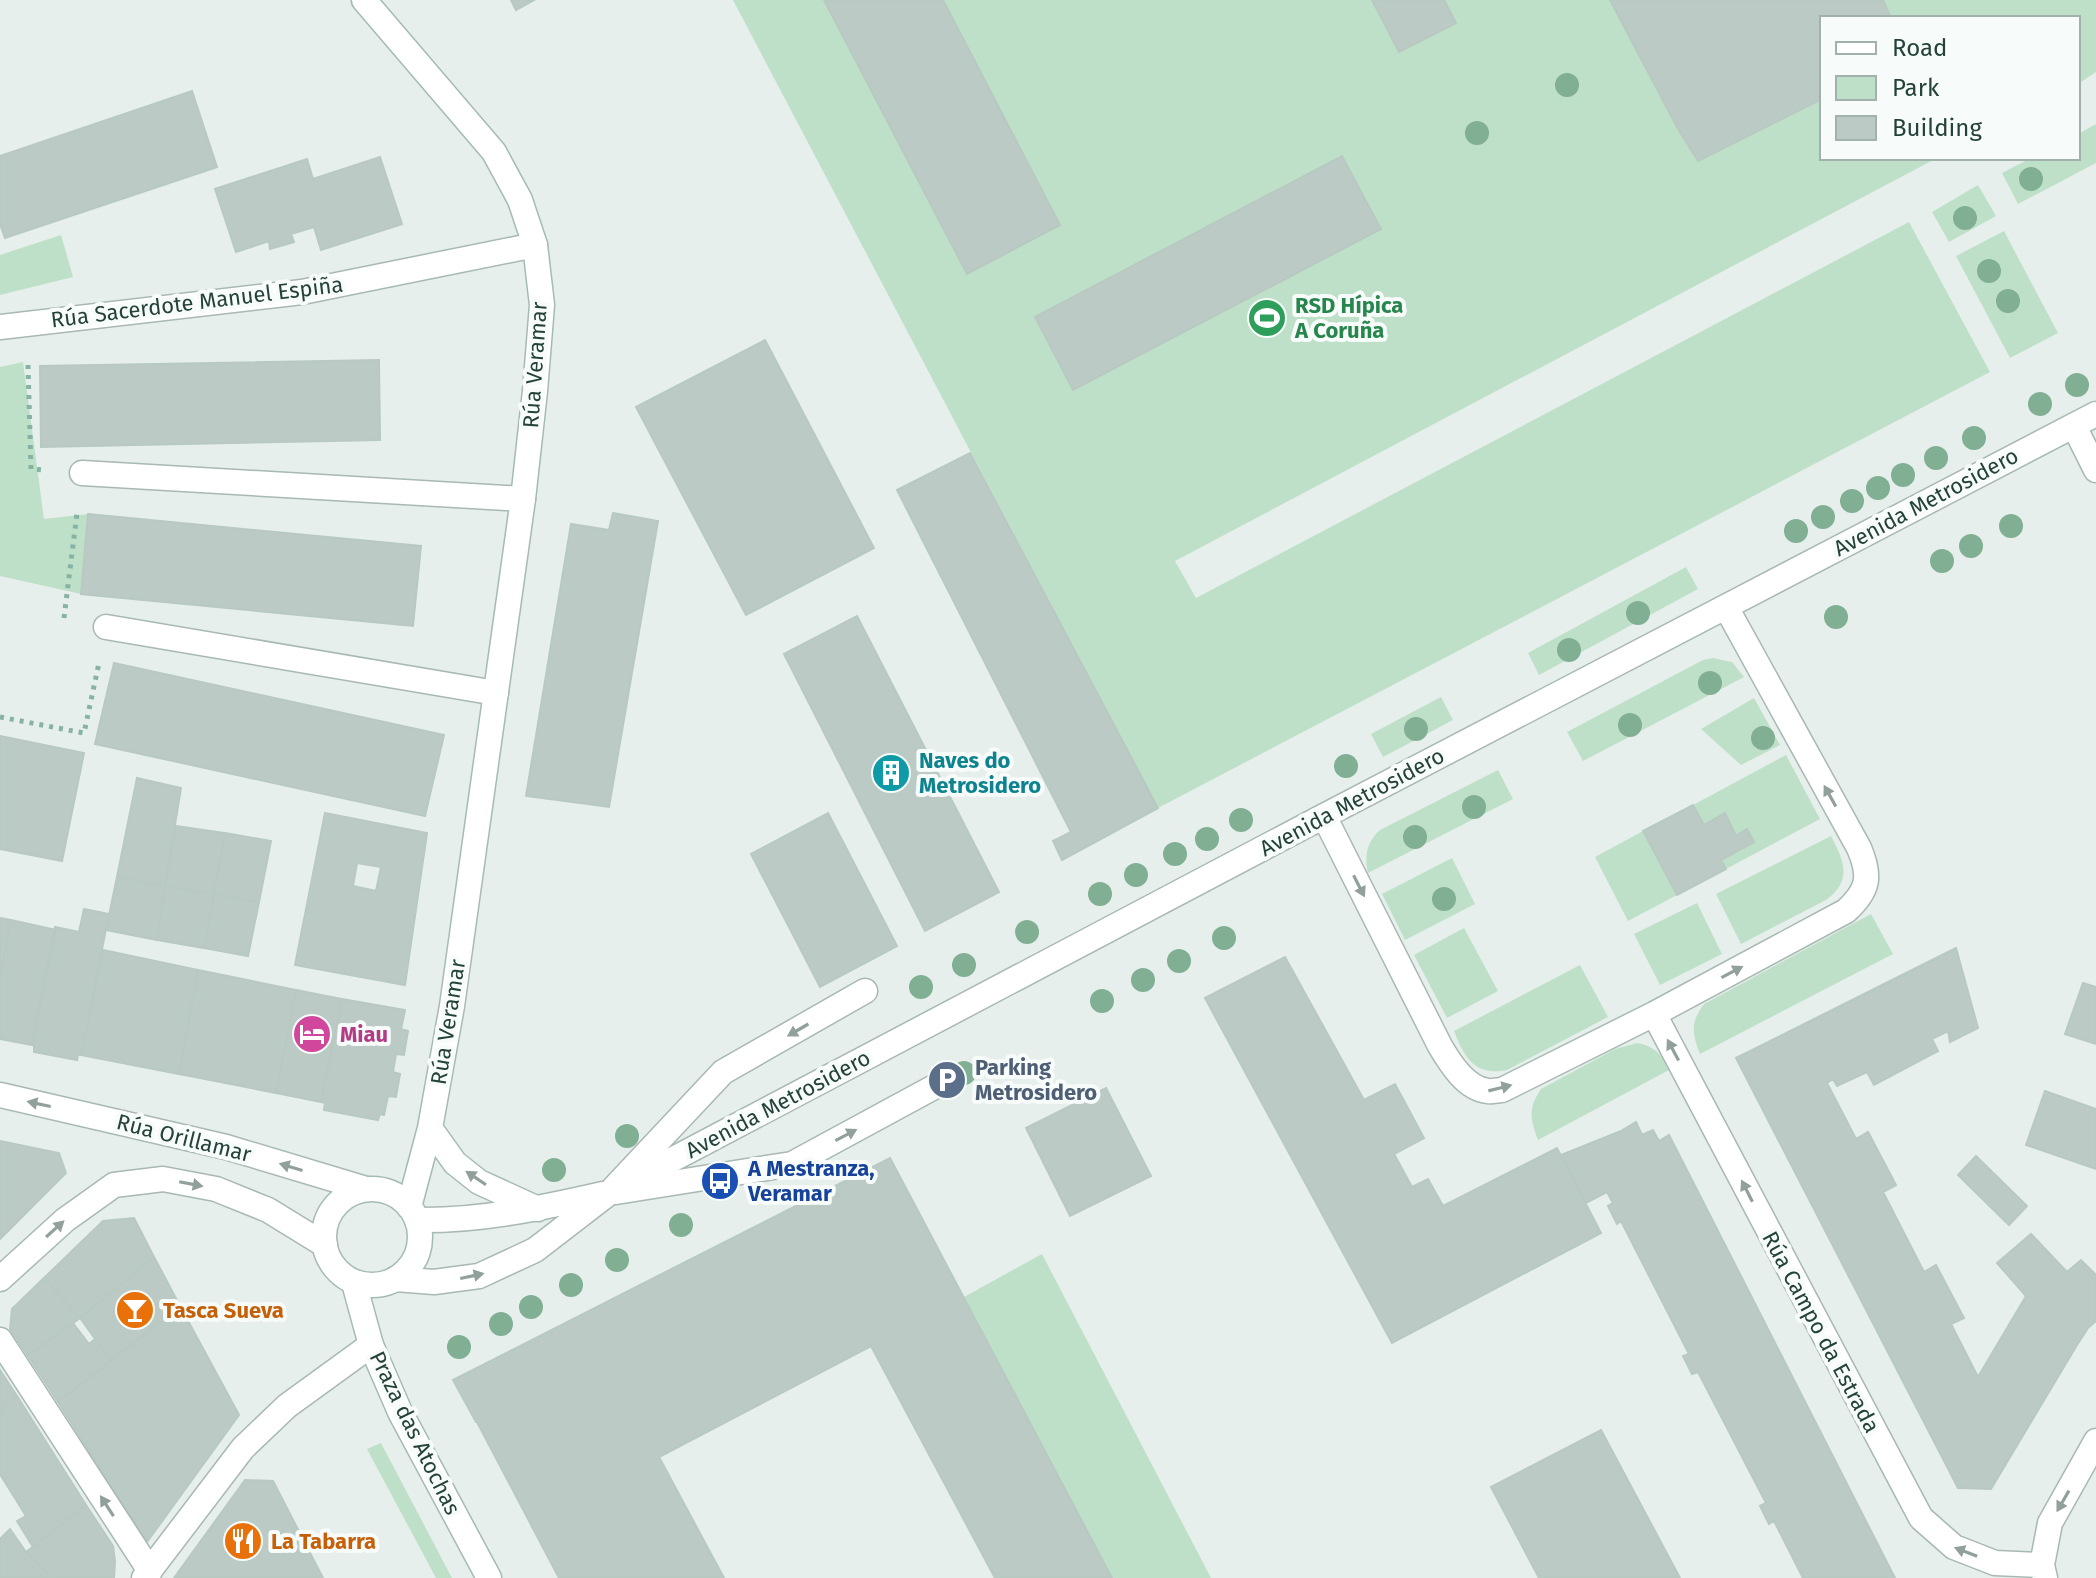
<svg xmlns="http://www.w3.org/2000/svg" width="2096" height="1578" viewBox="0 0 2096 1578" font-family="'Fira Sans',sans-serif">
<rect width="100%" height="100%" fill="#e6efeb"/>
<path fill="#bfe0c8" d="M733 0H2096V72L2078 84V18H1822V158H1937L1175 561 1196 598 1909 222 1990 372 1158 808Z
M2096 124V163L2018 204 2002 173 2031 158H2078V134Z
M1978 185 1996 216 1949 242 1932 212Z
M2004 231 2058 333 2010 358 1956 256Z
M61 235 73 277 0 295V255Z
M23 362 44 519 88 514 81 594 0 576V367Z
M1686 567 1698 589 1539 675 1528 653Z
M1713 658 1732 662 1744 677 1583 761 1567 732 1703 660Z
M1441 697 1453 720 1383 757 1371 734Z
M1754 698 1780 745 1741 765 1701 729Z
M1786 755 1820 819 1726 869 1721 860 1754 842 1747 830 1736 836 1725 814 1704 825 1693 805Z
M1498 770 1513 799 1368 873C1364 856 1367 841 1380 830Z
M1643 831 1677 895 1628 921 1595 857Z
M1831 836C1844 861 1853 880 1826 900L1741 944 1716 894Z
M1452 858 1475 904 1405 940 1382 894Z
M1697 903 1722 954 1660 985 1634 934Z
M1871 914 1893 954 1700 1054C1692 1033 1690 1023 1704 1004Z
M1464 928 1498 991 1447 1018 1414 955Z
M1580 965 1608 1017 1507 1070C1475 1076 1465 1059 1454 1031Z
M1637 1043C1654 1046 1662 1054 1669 1070L1538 1140C1530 1119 1528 1108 1541 1089L1615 1049Z
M1042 1254 1211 1578H1112L964 1297Z
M381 1443 452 1578H436L367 1449Z"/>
<path fill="#bbcac4" stroke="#b8c9c2" stroke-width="2" fill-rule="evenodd" d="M511 0H534L516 10Z
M824 0H943L1060 225 967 274Z
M1372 0H1444L1456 23 1399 52Z
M1610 0H1883L1891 18H1822V99L1698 161 1678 129Z
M192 91 217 167 5 238 0 224V156Z
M1342 156 1381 229 1073 390 1035 317Z
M380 157 402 224 321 250 314 227 291 234 294 242 270 249 269 241 236 252 215 189 307 159 313 179Z
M765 340 874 548 746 615 636 407Z
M379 360 380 440 41 447 40 366Z
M970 453 1158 808 1062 860 1053 841 1071 832 897 490Z
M613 513 658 521 609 807 526 796 571 524 609 530Z
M88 514 421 546 413 626 81 594Z
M857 616 999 892 925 931 784 654Z
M114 663 444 735 425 816 95 744Z
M0 736 84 753 62 861 0 849Z
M137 778 181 788 165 886 117 877Z
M1693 805 1704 825 1725 813 1736 836 1747 829 1754 842 1721 860 1726 869 1677 895 1643 831Z
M325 813 427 833 405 985 295 965ZM357 863 381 867 376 891 353 886Z
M828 813 897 946 820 987 751 854Z
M176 826 225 833 214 894 165 886Z
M225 833 271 841 259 902 214 894Z
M117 877 165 886 157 940 106 930Z
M165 886 214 894 204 948 157 940Z
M214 894 259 902 248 956 204 948Z
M84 909 109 914 81 1055 78 1054 77 1060 34 1052V1031L55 927 79 932Z
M0 918 11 920 0 978Z
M11 920 56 930 32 1045 0 1039V978Z
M1956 948 1978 1028 1950 1042 1948 1031 1932 1039 1938 1051 1874 1085 1867 1072 1837 1086 1833 1079 1827 1083 1856 1139 1868 1132 1896 1185 1883 1192 1924 1272 1936 1265 1964 1318 1951 1324 1978 1377 2026 1296 1997 1263 2031 1234 2067 1272 2081 1260 2096 1275V1321L2088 1328 2077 1345 1991 1489 1958 1488 1736 1058Z
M103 950 198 970 179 1074 81 1055Z
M1285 957 1364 1100 1395 1084 1424 1138 1394 1154 1412 1187 1428 1179 1443 1206 1557 1148 1601 1233 1392 1343 1205 998Z
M198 970 296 990 276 1093 179 1074Z
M2083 983 2096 987V1044L2065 1034Z
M296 990 342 999 321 1102 276 1093Z
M342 999 405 1010 401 1029 408 1031 404 1055 396 1054 393 1072 400 1074 396 1097 388 1096 384 1115 380 1114 378 1120 324 1110 325 1103 321 1102Z
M1106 1088 1151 1176 1070 1216 1026 1128Z
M2045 1091 2096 1109V1169L2026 1145Z
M1636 1122 1642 1135 1653 1130 1659 1141 1669 1135 1895 1578H1803L1774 1521 1769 1524 1760 1506 1766 1503 1698 1372 1692 1374 1683 1356 1689 1354 1621 1221 1617 1224 1608 1206 1613 1203 1607 1192 1586 1203 1561 1155 1621 1131Z
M0 1141 59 1153 66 1173 0 1239Z
M1976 1156 2027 1206 2009 1225 1958 1175Z
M890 1158 1112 1578H995L871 1346 659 1457 724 1578H559L477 1422H476L453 1380Z
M134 1218 154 1257 80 1318 44 1278 103 1221Z
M154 1257 180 1306 111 1361 80 1318Z
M44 1278 80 1318 28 1356 10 1329 12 1309Z
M180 1306 239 1415 147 1542 58 1402Z
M73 1323 89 1344 95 1339 111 1361 58 1402 28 1356Z
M0 1370 17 1396 0 1411Z
M17 1396 86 1505 33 1547 17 1521 26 1516 0 1474V1411Z
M1601 1430 1680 1578H1539L1491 1487Z
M245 1480 273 1481 323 1578H174Z
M86 1505 113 1546 115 1561 114 1578H52L26 1552Z
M10 1529 26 1552 52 1578H0V1539Z"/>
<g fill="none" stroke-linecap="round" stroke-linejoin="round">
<g stroke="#a8b8b2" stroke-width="27">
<path id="service" d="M614 1188 723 1072 865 991
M616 1192 792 1164 947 1080"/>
</g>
<g stroke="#a8b8b2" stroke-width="27">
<path id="pedestrian" d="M106 627 496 693
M0 1340 150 1571
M144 1578 243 1448 287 1406 371 1345"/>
</g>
<g stroke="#a8b8b2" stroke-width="27">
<path id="minor" d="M0 327 302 292 535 245
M2074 426 2096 470
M82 473 523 499
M1324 816 1440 1046C1450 1063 1466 1089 1488 1091 1492 1092 1497 1090 1502 1090L1654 1014 1846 911C1869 890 1871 876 1859 848L1726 607
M1654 1014 1921 1518 1954 1547 1995 1563 2042 1565
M0 1095 226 1147 366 1189
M417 1220C480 1221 542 1208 603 1194
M0 1279 65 1220 114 1185 163 1179 216 1189 268 1210 325 1245
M395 1279 434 1282 479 1276 535 1250 609 1193 1324 816 2096 414
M2045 1578 2042 1565 2050 1523 2096 1441"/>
</g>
<g stroke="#a4bbb3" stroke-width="27">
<path id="secondary" d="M364 0 494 152 520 200 535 245 542 305 535 391 523 499 452 1006 430 1128 409 1207
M430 1128 455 1163 479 1182 538 1209
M324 1237a48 48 0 1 1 96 0a48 48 0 1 1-96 0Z
M354 1283 371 1345 400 1412 489 1578"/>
</g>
<path stroke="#86b3a5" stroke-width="5" stroke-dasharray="4 6" stroke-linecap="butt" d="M28 365 31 469 44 470
M64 618 77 513
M0 717 84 733 99 663"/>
<use href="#service" stroke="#fff" stroke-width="24"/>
<use href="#pedestrian" stroke="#fff" stroke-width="24"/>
<use href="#minor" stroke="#fff" stroke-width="24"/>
<use href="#secondary" stroke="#fff" stroke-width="24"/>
</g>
<g fill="#80af93">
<circle cx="1567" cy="85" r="12"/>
<circle cx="1477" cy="133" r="12"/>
<circle cx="2031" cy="179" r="12"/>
<circle cx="1965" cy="218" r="12"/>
<circle cx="1989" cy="271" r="12"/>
<circle cx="2008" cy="301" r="12"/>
<circle cx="2077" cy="385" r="12"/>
<circle cx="2040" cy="404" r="12"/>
<circle cx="1974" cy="438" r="12"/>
<circle cx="1936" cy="458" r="12"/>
<circle cx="1903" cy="475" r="12"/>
<circle cx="1878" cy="488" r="12"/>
<circle cx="1852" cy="501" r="12"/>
<circle cx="1823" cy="517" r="12"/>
<circle cx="2011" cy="526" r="12"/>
<circle cx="1796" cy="531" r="12"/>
<circle cx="1971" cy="546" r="12"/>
<circle cx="1942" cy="561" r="12"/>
<circle cx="1638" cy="613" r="12"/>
<circle cx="1836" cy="617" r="12"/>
<circle cx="1569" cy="650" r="12"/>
<circle cx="1710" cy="683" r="12"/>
<circle cx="1630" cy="725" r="12"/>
<circle cx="1416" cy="729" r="12"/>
<circle cx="1763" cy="738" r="12"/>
<circle cx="1346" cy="766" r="12"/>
<circle cx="1474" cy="807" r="12"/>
<circle cx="1241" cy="820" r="12"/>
<circle cx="1415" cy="837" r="12"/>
<circle cx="1207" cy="839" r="12"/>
<circle cx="1175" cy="854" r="12"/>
<circle cx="1136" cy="875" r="12"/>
<circle cx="1100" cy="894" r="12"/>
<circle cx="1444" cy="899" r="12"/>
<circle cx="1027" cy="932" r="12"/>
<circle cx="1224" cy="938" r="12"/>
<circle cx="1179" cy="961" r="12"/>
<circle cx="964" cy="965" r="12"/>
<circle cx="1143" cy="980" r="12"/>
<circle cx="921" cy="987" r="12"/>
<circle cx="1102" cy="1001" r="12"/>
<circle cx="964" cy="1073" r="12"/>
<circle cx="627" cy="1136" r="12"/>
<circle cx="554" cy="1170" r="12"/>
<circle cx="681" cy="1225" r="12"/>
<circle cx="617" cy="1260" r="12"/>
<circle cx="571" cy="1285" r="12"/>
<circle cx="531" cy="1307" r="12"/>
<circle cx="501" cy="1324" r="12"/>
<circle cx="459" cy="1347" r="12"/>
</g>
<defs><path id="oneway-solid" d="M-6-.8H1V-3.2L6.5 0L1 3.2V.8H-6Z" transform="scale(2)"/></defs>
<g fill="#92a09c">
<use href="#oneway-solid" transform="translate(1830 796) rotate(-119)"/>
<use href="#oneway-solid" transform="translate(1359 886) rotate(63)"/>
<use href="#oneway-solid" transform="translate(1732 972) rotate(-28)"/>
<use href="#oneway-solid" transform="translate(798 1030) rotate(150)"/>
<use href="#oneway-solid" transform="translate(1673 1050) rotate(-118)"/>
<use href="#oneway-solid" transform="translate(1500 1088) rotate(-14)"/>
<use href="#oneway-solid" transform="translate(39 1104) rotate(-168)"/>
<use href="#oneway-solid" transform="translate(846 1135) rotate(-28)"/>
<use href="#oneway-solid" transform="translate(291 1167) rotate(-163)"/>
<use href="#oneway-solid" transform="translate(476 1178) rotate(-146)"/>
<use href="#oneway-solid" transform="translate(191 1184) rotate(11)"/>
<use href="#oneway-solid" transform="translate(1747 1191) rotate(-117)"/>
<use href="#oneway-solid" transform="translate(55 1229) rotate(-42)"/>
<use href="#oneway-solid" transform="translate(472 1276) rotate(-12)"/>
<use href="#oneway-solid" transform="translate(2063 1501) rotate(120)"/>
<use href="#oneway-solid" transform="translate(107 1506) rotate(-123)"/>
<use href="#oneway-solid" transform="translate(1966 1552) rotate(-159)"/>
</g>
<defs>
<g id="stadium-disc" transform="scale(2)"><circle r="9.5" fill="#2e9e5b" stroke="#f7fbf9"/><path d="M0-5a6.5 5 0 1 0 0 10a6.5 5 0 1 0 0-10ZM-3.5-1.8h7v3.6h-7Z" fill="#fff"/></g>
<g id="building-disc" transform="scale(2)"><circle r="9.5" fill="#0f9aa8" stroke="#f7fbf9"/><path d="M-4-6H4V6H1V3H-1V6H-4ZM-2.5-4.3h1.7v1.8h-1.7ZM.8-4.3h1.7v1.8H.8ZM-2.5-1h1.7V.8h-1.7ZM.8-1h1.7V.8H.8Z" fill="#fff"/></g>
<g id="hotel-disc" transform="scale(2)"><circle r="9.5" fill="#d1479c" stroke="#f7fbf9"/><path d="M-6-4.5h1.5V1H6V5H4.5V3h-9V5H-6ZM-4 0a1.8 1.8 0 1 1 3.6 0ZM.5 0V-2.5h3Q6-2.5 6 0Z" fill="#fff"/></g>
<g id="parking-disc" transform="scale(2)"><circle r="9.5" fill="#5c6f8a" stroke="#f7fbf9"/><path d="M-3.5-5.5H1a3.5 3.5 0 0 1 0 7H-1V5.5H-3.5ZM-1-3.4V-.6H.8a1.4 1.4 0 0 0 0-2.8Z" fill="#fff"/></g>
<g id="bus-disc" transform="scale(2)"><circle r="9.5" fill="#1a4fb4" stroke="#f7fbf9"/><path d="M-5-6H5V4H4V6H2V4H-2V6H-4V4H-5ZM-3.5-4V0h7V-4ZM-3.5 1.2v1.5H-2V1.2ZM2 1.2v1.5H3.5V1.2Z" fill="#fff"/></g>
<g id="bar-disc" transform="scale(2)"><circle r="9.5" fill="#e8710a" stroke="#f7fbf9"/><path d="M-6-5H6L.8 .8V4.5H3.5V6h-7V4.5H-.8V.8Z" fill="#fff"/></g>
<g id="restaurant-disc" transform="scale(2)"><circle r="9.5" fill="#e8710a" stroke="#f7fbf9"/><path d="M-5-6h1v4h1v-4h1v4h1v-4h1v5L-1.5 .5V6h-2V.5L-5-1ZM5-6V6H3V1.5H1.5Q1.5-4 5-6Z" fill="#fff"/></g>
</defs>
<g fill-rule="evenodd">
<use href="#stadium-disc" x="1267" y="318"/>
<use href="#building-disc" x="891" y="773"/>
<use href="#hotel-disc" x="312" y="1034"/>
<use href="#parking-disc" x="947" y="1080"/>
<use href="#bus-disc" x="720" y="1181"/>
<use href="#bar-disc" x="135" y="1310"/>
<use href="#restaurant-disc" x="243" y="1541"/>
</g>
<g text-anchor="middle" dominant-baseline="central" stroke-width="8" stroke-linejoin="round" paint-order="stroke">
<g font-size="22" fill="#24423a" stroke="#f7fbf9">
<text transform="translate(197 302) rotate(-7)">Rúa Sacerdote Manuel Espiña</text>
<text transform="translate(535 365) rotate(-86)">Rúa Veramar</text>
<text transform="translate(1926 502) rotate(-28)">Avenida Metrosidero</text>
<text transform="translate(1352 802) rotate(-28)">Avenida Metrosidero</text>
<text transform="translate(448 1022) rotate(-81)">Rúa Veramar</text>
<text transform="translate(778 1104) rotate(-28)">Avenida Metrosidero</text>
<text transform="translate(184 1138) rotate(14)">Rúa Orillamar</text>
<text transform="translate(1821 1332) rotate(62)">Rúa Campo da Estrada</text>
<text transform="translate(415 1433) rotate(64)">Praza das Atochas</text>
</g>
<g font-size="22" font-weight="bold" fill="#27864d" stroke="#f7fbf9" text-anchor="start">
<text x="1295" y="305">RSD Hípica<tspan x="1295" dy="25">A Coruña</tspan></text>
</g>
<g font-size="22" font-weight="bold" fill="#0d838f" stroke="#f7fbf9" text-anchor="start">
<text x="919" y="760">Naves do<tspan x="919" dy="25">Metrosidero</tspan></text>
</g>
<g font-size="22" font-weight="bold" fill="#b23c85" stroke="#f7fbf9" text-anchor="start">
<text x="340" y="1034">Miau</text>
</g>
<g font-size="22" font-weight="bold" fill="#4e5e75" stroke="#f7fbf9" text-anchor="start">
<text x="975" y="1067">Parking<tspan x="975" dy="25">Metrosidero</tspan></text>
</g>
<g font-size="22" font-weight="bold" fill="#164399" stroke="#f7fbf9" text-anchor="start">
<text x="748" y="1168">A Mestranza,<tspan x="748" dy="25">Veramar</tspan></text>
</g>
<g font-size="22" font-weight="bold" fill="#c56008" stroke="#f7fbf9" text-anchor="start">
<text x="163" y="1310">Tasca Sueva</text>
<text x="271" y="1541">La Tabarra</text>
</g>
</g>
<rect x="1820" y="16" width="260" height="144" fill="#f7fbf9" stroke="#a3b1ad" stroke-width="2"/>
<rect x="1836" y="42" width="40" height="12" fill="#ffffff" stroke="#a3b1ad" stroke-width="2"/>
<text x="1892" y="56" font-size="24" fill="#24423a">Road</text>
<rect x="1836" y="76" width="40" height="24" fill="#bfe0c8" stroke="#a3b1ad" stroke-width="2"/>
<text x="1892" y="96" font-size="24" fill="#24423a">Park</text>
<rect x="1836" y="116" width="40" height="24" fill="#bbcac4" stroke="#a3b1ad" stroke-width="2"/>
<text x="1892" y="136" font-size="24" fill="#24423a">Building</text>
</svg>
